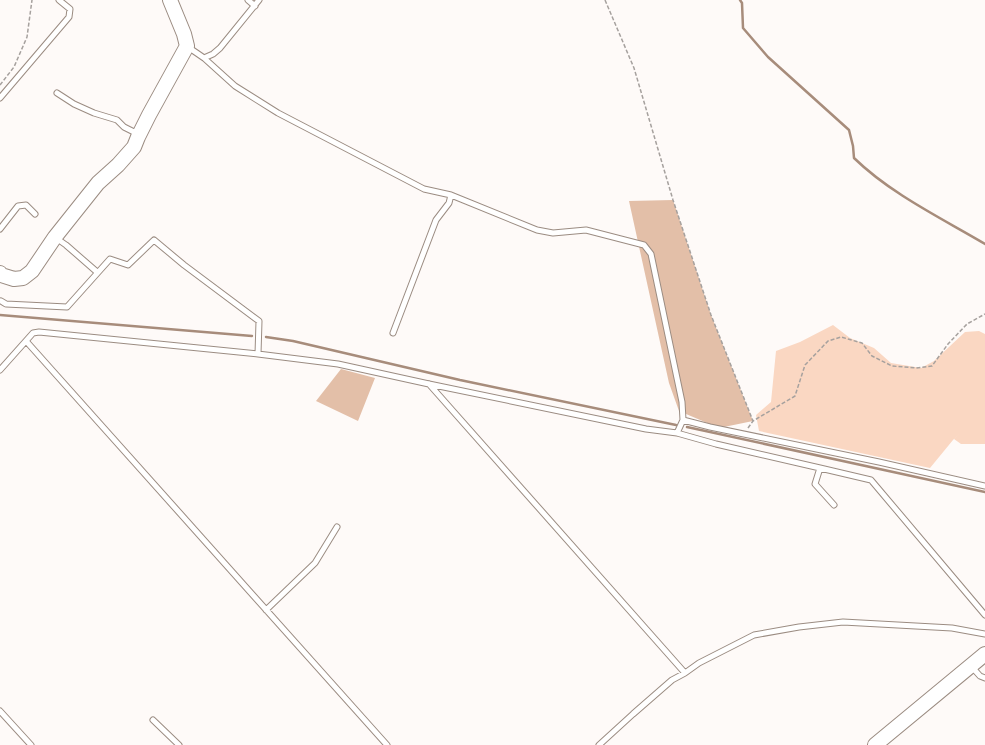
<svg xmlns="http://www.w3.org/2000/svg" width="985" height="745" viewBox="0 0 985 745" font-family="Mulish,sans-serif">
<rect width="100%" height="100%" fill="#fefaf8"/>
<path fill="#fad7c2" d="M833 325 850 338 874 348 891 363 921 368 934 361 965 332 979 331 985 334V444H961L954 439 970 422 953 440 930 468 759 431 756 415 771 402 776 351 800 342Z"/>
<path fill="#e3bfa8" d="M673 200 711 315 753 421 719 428 679 411 669 383 629 201Z
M341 369 375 378 358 421 316 401Z"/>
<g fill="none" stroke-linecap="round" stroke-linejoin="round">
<path stroke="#a78c7b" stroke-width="2.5" d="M740 0 742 3 743 28 768 57 849 130 853 146 854 158C891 194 941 218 985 244
M0 315 252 336
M266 337 293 341 460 380 676 425
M687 427 985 492"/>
<g stroke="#9b8c82" stroke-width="7">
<path id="lane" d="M248 0 255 6
M188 47 204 58 213 54 220 48 259 0
M204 58 235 86 278 113 424 189 451 195
M57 93 74 104 94 113 117 120 124 127 134 132 138 137
M0 98 69 17 70 9 59 0
M0 229 18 206 26 205 35 214
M56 238 66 245 97 272
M1 301 6 304 67 307 110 259 128 265 154 240 184 265 259 321 258 354
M393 333 436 220 449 203 451 195 537 230 553 233 586 230 644 245 651 254 682 402 683 420 677 433
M26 341 387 745
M0 370 33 333 39 332 258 354 338 364 429 384 646 429 677 433 716 444 820 468
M429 384 685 673
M683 420 710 427 879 462 985 486
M834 505 815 484 820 468 871 480 985 615
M266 610 315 563 337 527
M971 666 980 676 985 678
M0 711 31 745
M153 720 179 745
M599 745 633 714 672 680 685 673 699 663 754 635 799 627 843 622 952 628 985 634"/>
</g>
<g stroke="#9b8c82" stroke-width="16">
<path id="secondary" d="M0 273 1 275 14 279 23 278 32 271 55 237 98 183 118 165 134 147 138 137 149 115 187 46 184 34 170 0
M875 745 985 654"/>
</g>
<path stroke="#a6a19e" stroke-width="1.5" stroke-dasharray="4 2" stroke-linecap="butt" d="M605 0 634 68 673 200 711 315 753 421
M0 85 14 67 27 37 32 0
M748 428 753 421 795 396 805 365 828 341 841 337 862 343 872 356 892 366 916 368 932 366 948 344 967 324 985 314"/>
<use href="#lane" stroke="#fff" stroke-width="5"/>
<use href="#secondary" stroke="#fff" stroke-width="14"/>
</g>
</svg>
